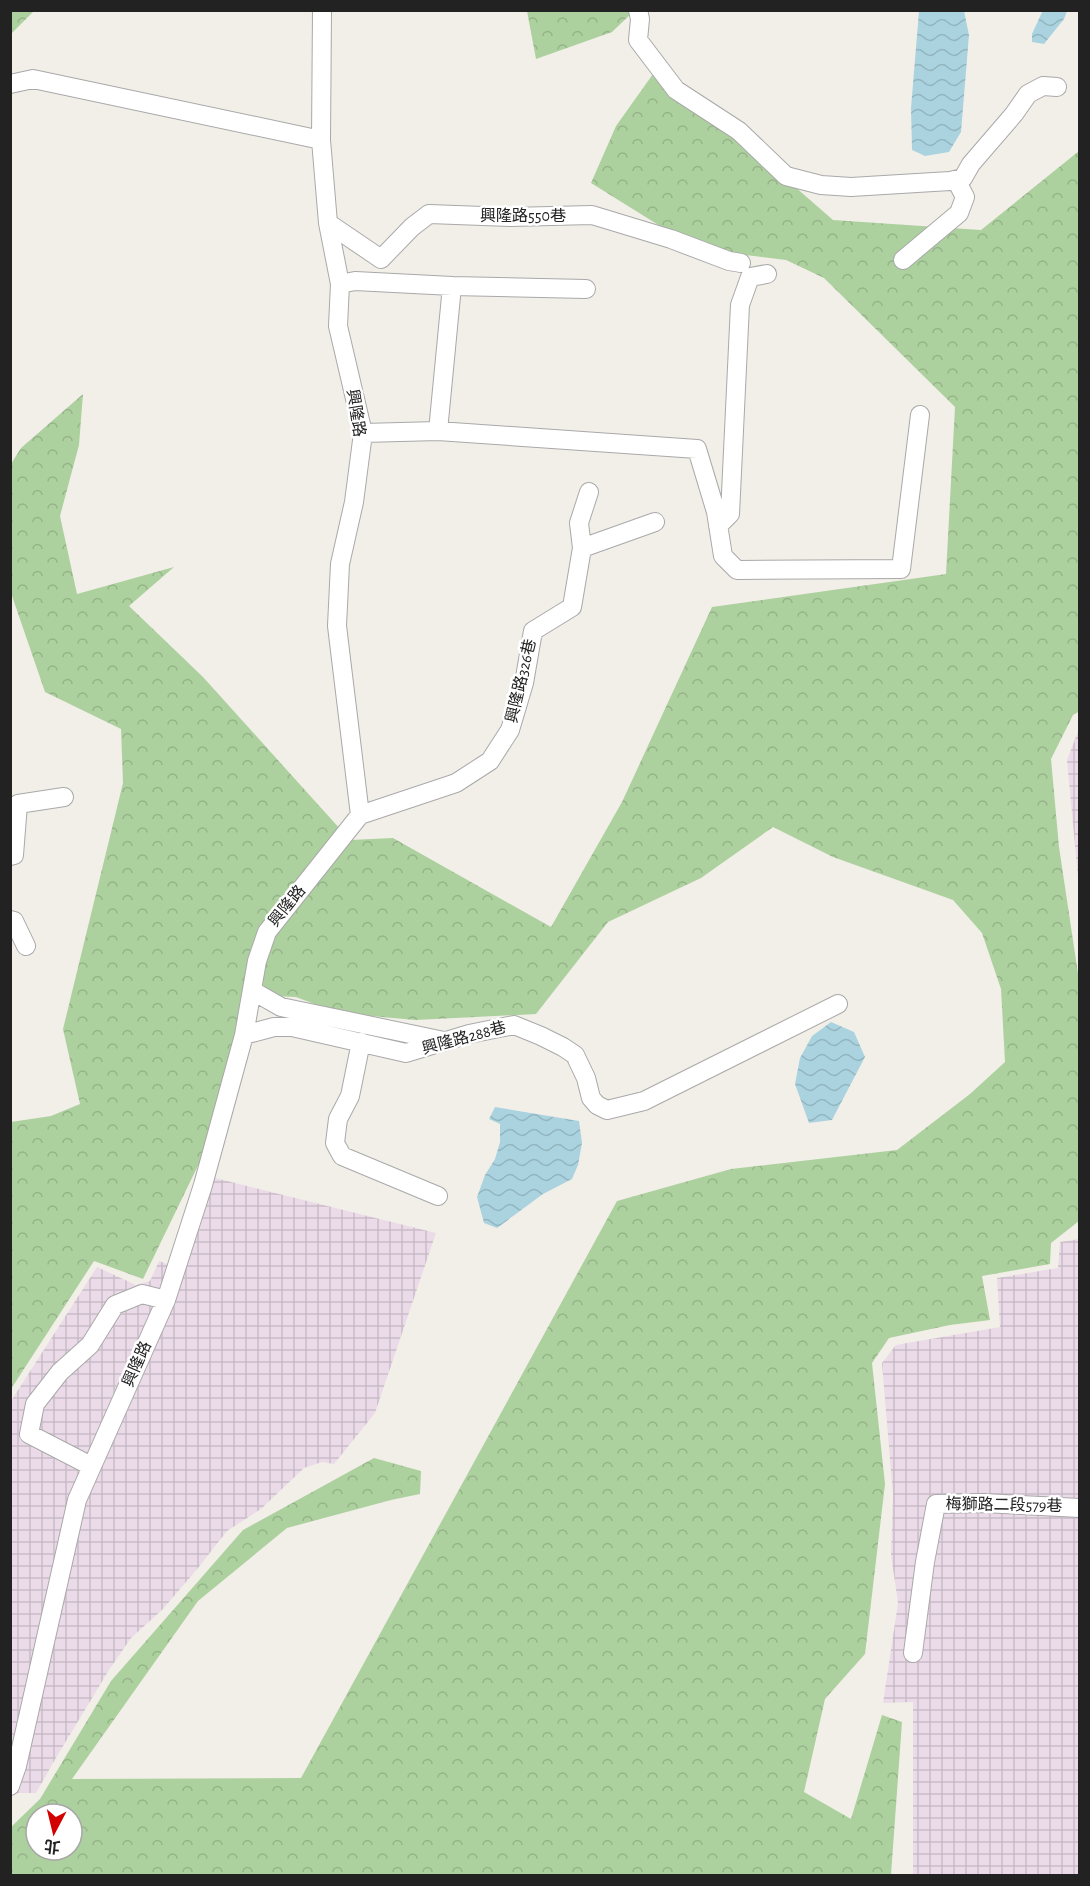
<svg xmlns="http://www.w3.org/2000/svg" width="1090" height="1886" viewBox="0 0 1090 1886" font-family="'Alegreya Sans','Noto Sans TC',sans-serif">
<defs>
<pattern id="industrial-grid" width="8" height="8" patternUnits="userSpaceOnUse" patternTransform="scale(1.5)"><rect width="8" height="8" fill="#ebdbe8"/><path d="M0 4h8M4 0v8" fill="none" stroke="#c9bcc7"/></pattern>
<pattern id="forest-crowns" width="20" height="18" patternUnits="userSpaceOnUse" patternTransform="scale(1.5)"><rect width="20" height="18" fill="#add19e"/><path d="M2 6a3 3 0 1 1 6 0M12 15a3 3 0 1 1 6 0" fill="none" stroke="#95b388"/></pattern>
<pattern id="water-waves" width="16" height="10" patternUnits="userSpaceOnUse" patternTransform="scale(1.5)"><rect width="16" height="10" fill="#aad3df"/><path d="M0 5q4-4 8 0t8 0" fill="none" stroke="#92b5bf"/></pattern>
</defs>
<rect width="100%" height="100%" fill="#f2efe9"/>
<path fill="url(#industrial-grid)" d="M1079 729V888L1067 760Z
M215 1178 436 1233 375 1413 334 1464 322 1462 304 1468 261 1509 227 1531 198 1568 163 1609 131 1638 109 1670 57 1756 36 1793H17L84 1505 173 1303Z
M1079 1239V1875H913V1702L883 1703 898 1603 891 1555 893 1495 882 1363 896 1345 1000 1327 997 1278 1058 1268 1060 1242Z
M159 1261 170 1265 154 1305 115 1390 80 1474 11 1750V1401L97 1267 136 1285 150 1281Z"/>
<path fill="url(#forest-crowns)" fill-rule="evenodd" d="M11 10 34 11 11 34 10 11Z
M527 11H634L612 32 536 59Z
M658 67 833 220 981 230 1079 151 1080 711 1073 715 1051 759 1059 847 1080 987 1079 1221 1051 1243 1050 1264 982 1276 990 1320 950 1325 889 1338 872 1363 885 1484 865 1654 825 1699 804 1792 851 1819 882 1715 902 1722 891 1875H11V1827L40 1799 111 1681 243 1530 374 1458 421 1471 420 1494 391 1500 287 1528 198 1601 72 1779 301 1778 617 1201 731 1169 897 1150 970 1094 1005 1062 1001 989 982 933 953 900 833 857 773 827 701 878 608 922 536 1014 415 1020 338 1013 296 997 246 995 206 1149 143 1279 94 1261 11 1389V1122L51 1116 80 1104 63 1029 123 783 121 729 45 692 11 593V464L21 448 83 394 79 445 60 516 77 594 174 567 129 606 203 677 350 840 393 838 551 927 622 802 712 607 946 574 955 407 824 278 786 260 697 249 591 183 616 126ZM36 1814H72V1850H36Z"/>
<path fill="url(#water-waves)" d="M1043 10 1067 11 1064 19 1044 44 1032 42V34Z
M919 11H964L969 35 961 132 949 152 925 156 912 150 911 108Z
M831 1022 854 1032 865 1057 832 1120 809 1123 795 1084 800 1058 812 1036Z
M495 1107 579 1121 582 1143 578 1165 572 1179 543 1194 497 1228 484 1223 477 1197 485 1175 495 1159 500 1142V1124L489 1119Z"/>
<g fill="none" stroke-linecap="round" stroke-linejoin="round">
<g stroke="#a9a9a9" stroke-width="20">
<path id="minor" d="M638 10 640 19 638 40 676 90 739 131 786 176 821 185 851 187 950 181 963 178 971 164 1014 114 1028 94 1043 86 1057 87
M10 84 33 79 321 140
M328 223 381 259 412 227 429 214 510 217 592 215 671 239 729 261 741 263
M903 260 959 213 965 197 956 180
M340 284 355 281 452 286 586 289
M438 431 452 286
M363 433 438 431 697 449 716 512 723 556 737 570 901 569 920 415
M718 526 730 514 740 305 750 277 767 274
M582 548 655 522
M360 815 456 783 490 761 510 730 524 683 533 631 572 607 582 548 579 523 589 492
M10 856 14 855 18 804 64 797
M10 920 14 921 26 946
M253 991 281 1007 444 1041
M244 1035 274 1027H292L406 1053 469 1034 514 1025 541 1036 563 1047 575 1055 586 1078 591 1098 597 1105 607 1110 644 1101 838 1004
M361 1042 350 1096 338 1119 335 1143 342 1156 438 1196
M91 1466 29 1434 35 1404 60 1372 90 1345 115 1305 142 1294 166 1300
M913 1653 925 1562 936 1504 983 1503 1080 1508
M10 1786 17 1766 77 1500 166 1300 203 1185 244 1035 257 961 267 932 360 815 337 626 340 564 354 502 363 433 338 326 340 284 328 223 321 140 322 10"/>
</g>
<use href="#minor" stroke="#fff" stroke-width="18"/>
</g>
<g text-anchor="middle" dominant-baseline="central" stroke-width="5" stroke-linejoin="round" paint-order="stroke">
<g font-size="16" fill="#222" stroke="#fff">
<text x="523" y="216">興隆路550巷</text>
<text transform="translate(356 413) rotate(81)">興隆路</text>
<text transform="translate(521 681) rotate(-77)">興隆路326巷</text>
<text transform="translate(287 906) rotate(-51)">興隆路</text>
<text transform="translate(464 1038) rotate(-15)">興隆路288巷</text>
<text transform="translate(137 1364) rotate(-66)">興隆路</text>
<text transform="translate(1004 1505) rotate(1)">梅獅路二段579巷</text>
</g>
</g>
<rect width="1090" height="1886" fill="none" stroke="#222222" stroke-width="24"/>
<g transform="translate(54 1832) rotate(187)"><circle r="28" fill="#ffffff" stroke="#a7a7a7" stroke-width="1.5"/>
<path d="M0-4.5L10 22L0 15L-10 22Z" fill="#d40000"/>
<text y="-9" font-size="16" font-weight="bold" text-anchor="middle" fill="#222222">北</text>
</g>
</svg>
